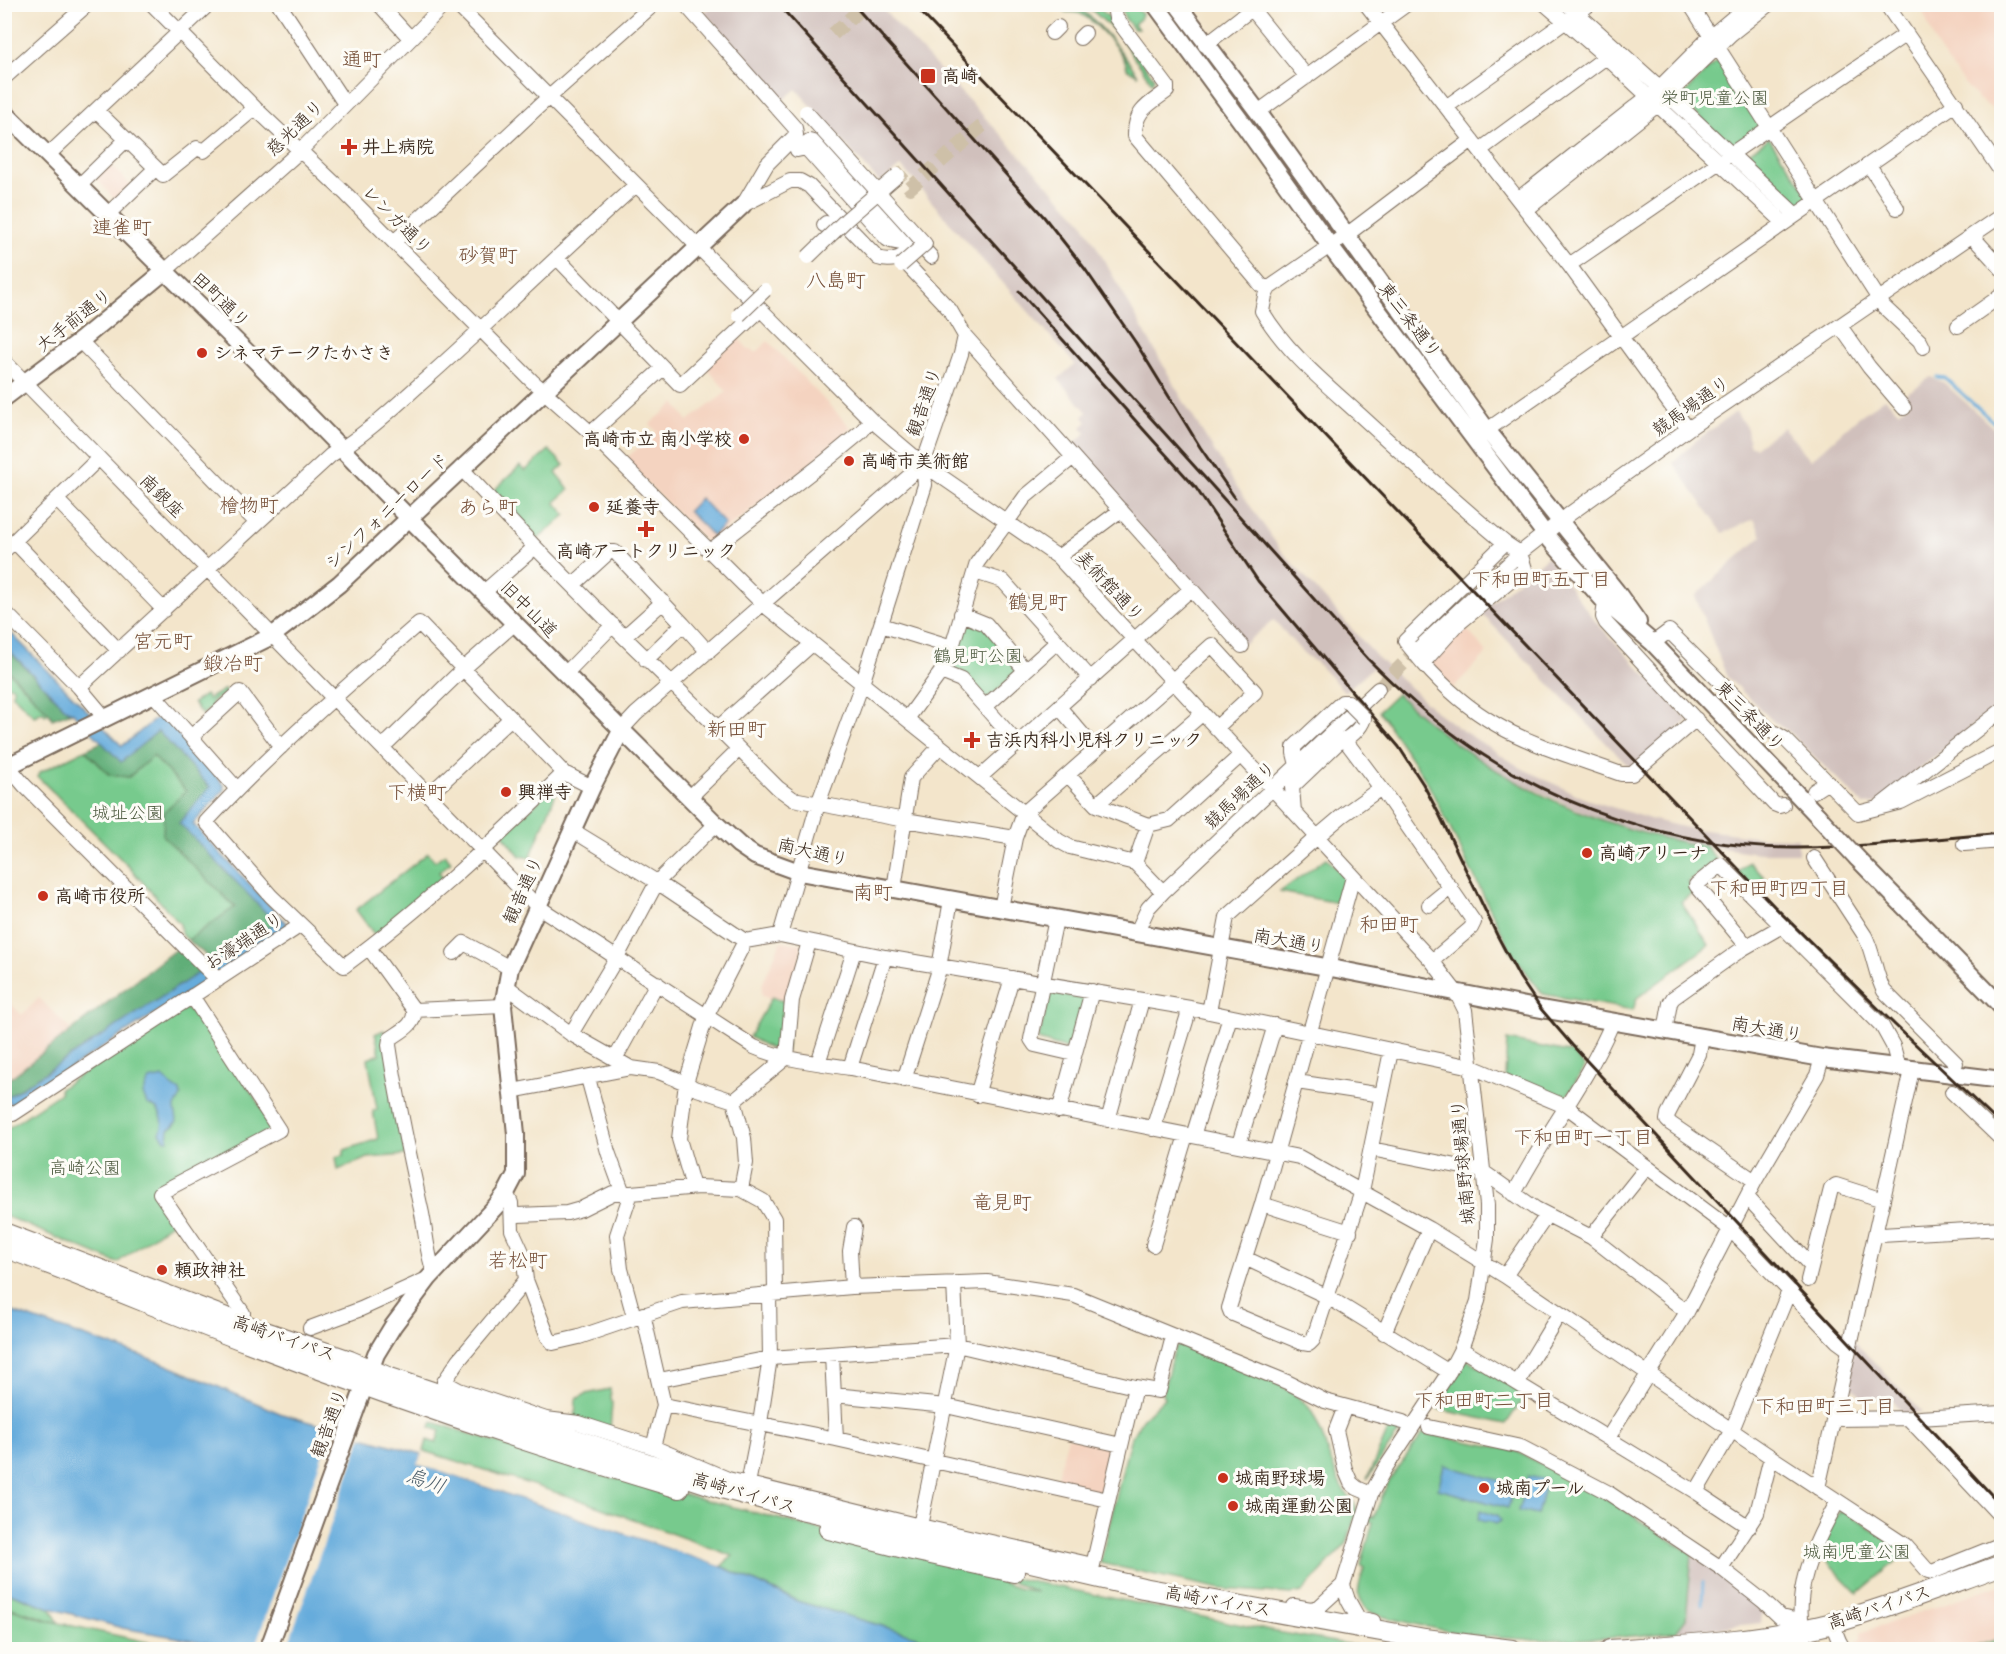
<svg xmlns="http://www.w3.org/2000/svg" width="2006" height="1654" viewBox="0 0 2006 1654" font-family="Sriracha,'Klee One',sans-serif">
<rect width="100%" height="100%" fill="#fdfcf7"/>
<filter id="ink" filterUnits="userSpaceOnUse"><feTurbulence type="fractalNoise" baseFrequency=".0167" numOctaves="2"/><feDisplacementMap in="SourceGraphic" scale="12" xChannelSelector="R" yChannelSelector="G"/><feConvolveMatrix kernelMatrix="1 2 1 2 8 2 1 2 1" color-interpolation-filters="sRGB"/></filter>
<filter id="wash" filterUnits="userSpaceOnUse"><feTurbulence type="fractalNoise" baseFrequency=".008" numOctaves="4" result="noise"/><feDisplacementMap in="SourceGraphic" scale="24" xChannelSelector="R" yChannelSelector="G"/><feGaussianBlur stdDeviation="1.35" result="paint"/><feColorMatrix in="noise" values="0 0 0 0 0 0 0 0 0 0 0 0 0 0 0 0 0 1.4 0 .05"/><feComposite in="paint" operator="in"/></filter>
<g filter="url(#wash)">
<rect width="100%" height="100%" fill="#f3e5cb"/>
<path fill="#f4d3c0" d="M1920 5H2001V115L1977 98 1958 76 1936 44Z
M109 162 132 187 117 202 93 175Z
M738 338 749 350 752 349 756 353 768 341 851 428 800 472 708 543 624 460 657 432 650 424 675 403 688 421 727 392 706 367Z
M1463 625 1487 653 1453 688 1427 663Z
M781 941 802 944 791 1004 773 997 771 1000 762 995V985Z
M5 998 22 1015 39 998 72 1031 5 1083Z
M1068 1437 1113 1447 1117 1452 1106 1494 1055 1485Z
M2001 1584V1649L1855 1650 1853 1647 1862 1638 1860 1633Z"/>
<path fill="#d0c0bc" d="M713 4 879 5 1082 221 1188 409 1233 481 1280 549 1377 657 1433 709 1463 731 1523 769 1586 799 1653 820 1687 828 1761 837 1798 838V853H1759L1684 843 1614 824 1581 811 1516 781 1453 743 1425 720 1372 668 1345 692 1319 665 1302 652 1274 620 1244 644 1069 448 1086 433 1081 427 1087 422 1083 417 1087 412 1058 379 1075 364 955 229 901 166 880 183 796 89 782 101 704 12Z
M1931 377 1944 383 2001 435V703L1876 804 1864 805 1788 731 1774 722 1727 677 1695 596 1762 536 1754 519 1723 533 1673 463 1694 442 1736 412 1747 429 1749 444 1751 446 1756 447 1783 427 1811 460 1856 419 1885 398 1899 412 1909 404 1900 398Z
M1547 557 1595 621 1688 720 1631 769 1480 612Z
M1854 1341 1922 1412 1903 1414 1888 1396 1864 1401 1855 1389 1845 1387Z
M1692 1554 1763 1605 1761 1623 1676 1632 1686 1619Z"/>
<path fill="#77ca8d" stroke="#597a56" stroke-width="1.5" d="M1059 5C1063 5 1069 3 1073 5 1093 13 1126 58 1138 75L1127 69C1126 54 1095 21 1081 14 1076 12 1071 12 1066 12Z
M1086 5H1095L1111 19 1154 78 1152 83 1117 33Z
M1124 5H1134L1142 14 1140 19 1134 24 1138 29H1134C1127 21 1120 15 1124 5Z
M1715 62H1719L1723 65 1764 129 1737 151 1683 102 1684 94Z
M1769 138 1814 203 1798 209 1742 157Z
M549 450 564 465 556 473 569 490 555 502 566 515 538 539 532 538 491 493 520 466 525 471Z
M967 622 986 628 1019 671 989 698H983L949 666 963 624Z
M4 667 49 713 45 715 44 712 38 713V715L34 716 13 695V687L5 685Z
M225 689 227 693 211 702 213 706 202 715 193 703 205 695 208 699Z
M1397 694C1480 774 1591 829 1705 846L1717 860 1688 882 1695 891 1681 902 1709 945 1637 998 1633 1010 1543 994 1512 953 1427 782 1379 711Z
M85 750 109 775 129 777 153 756 186 791 164 812V836L235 907 188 940 181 934 180 924 129 867 38 777 40 772Z
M552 788 556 793 530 858 520 856 503 835Z
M428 853 435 861 445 854 451 862 439 872 444 879 376 937 356 910Z
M1326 858 1346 878 1338 903 1280 892Z
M1749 862 1767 880 1753 893 1735 875Z
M1054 993 1088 999 1073 1051 1038 1040 1050 995Z
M772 997 791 1004 786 1051 771 1049 749 1037Z
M183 1008 202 1015 271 1123 269 1131 156 1192 175 1220 117 1263 5 1216 4 1131 60 1093 59 1089Z
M384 1030 405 1155 368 1158 338 1170 336 1157 344 1155V1150L378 1139 373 1111 377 1109 368 1059 380 1054 375 1034Z
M1507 1040 1573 1053 1585 1067 1563 1102 1505 1077Z
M1178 1345C1212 1358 1289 1380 1310 1409 1322 1427 1325 1449 1334 1469 1336 1474 1338 1480 1341 1486 1346 1495 1356 1501 1357 1513L1374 1517 1387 1484 1423 1433 1514 1450 1606 1498 1692 1554 1686 1619 1676 1632C1580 1642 1497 1646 1402 1621 1387 1617 1366 1616 1359 1599 1356 1591 1362 1576 1364 1568L1361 1565 1373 1522 1355 1517 1347 1543 1302 1592 1292 1594 1221 1589 1100 1563 1130 1440 1142 1419 1164 1398 1162 1394 1175 1347Z
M1466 1359 1528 1392 1506 1424 1437 1409Z
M610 1389 612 1403 610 1430 575 1419 576 1399 586 1394Z
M433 1422 591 1473 651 1486 959 1565 978 1576 982 1575 1017 1588 1037 1592 990 1573 1271 1631 1375 1649H960L797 1601 721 1566 733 1556 580 1500 424 1451 427 1440 436 1443 440 1431 430 1427Z
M1391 1423 1403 1427 1367 1479Z
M1844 1511 1907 1552 1858 1593 1817 1551 1839 1512Z
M4 1591 50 1608 59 1623 5 1606Z
M5 1607 41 1619 179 1649H5Z
M2001 1638V1649H1969Z"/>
<path fill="#61ae78" stroke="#4e6c4b" stroke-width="1.5" d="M4 646 67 710 72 712 52 719 49 713 5 667Z
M158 731 211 788 180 823 274 921V925L215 963 188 940 235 907 163 836 164 812 186 791 153 756 129 777 110 775 85 750 102 742 121 761Z
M180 946 204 971 6 1098 4 1083Z"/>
<path fill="#66acdc" stroke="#506b7d" stroke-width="1.5" d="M700 498 725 524 713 536 688 511Z
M4 626 122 746 158 717 164 718 224 785V790L193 824 287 924 286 929 12 1106 6 1098 274 924V921L179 823 210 787 158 731 121 762 72 712 67 710 5 646Z
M163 1077 171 1085 180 1091 181 1096 175 1107C175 1119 182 1121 169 1129L168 1140H165L160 1133C166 1121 161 1108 147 1104L143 1094 149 1080Z
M4 1309 160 1362 282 1414 422 1454 418 1464 720 1566 797 1601 960 1649H244L122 1628 50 1608 5 1591Z
M1444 1465 1515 1485 1508 1508 1438 1489Z
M1528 1476 1546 1480 1537 1515 1518 1511Z
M1480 1510 1493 1515H1498L1501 1521 1496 1524 1488 1521 1485 1522 1478 1519Z"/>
<path fill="#f3e5cb" d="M333 1425 363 1434 286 1650 254 1649Z
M424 1451 425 1455 421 1462 568 1510 723 1564 720 1566 567 1513 417 1464Z"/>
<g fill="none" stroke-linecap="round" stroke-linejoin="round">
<path stroke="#66acdc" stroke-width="3" d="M1937 377 1945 378 2002 430
M1702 1604 1703 1582"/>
</g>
</g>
<g filter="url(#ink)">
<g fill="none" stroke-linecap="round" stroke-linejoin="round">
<path stroke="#cec0a8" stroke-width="14" stroke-dasharray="14 7" stroke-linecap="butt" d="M833 34 864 6
M895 170 910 188 982 126
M1378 689 1419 648"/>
<g stroke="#7b6b5b" stroke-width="16">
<path id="minor" d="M152 4 255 108 347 195 532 381 591 433 763 604 1059 841 1070 847 1135 863 1163 892
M279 4 345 104
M379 4 410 38
M456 4 871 420 923 464 1058 557 1432 961 1456 992 1465 1010 1487 1205V1239L1478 1301 1461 1349 1449 1372 1384 1470 1371 1494 1343 1585 1319 1607 1311 1609 1294 1606
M685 4 795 128 796 135 767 164 743 205
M1117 4 1115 12 1116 18 1167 86V91C1148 105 1134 111 1135 136L1261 285 1269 288
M1366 4 1569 265 1688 429
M1545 4 1606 57 1784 223
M1567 4 1668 95 1796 215
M1690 4 1884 307 1920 341 1923 347
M1886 4 2002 173
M1252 9 1307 77
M1052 33 1058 27
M1080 38 1085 33
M1205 45 1258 4
M4 78 88 4
M1446 107 1590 4
M96 110 163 175 197 148 204 151 255 108
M1258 112 1407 4
M1472 140 1353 230 1269 288 1265 296 1262 311C1287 353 1325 383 1360 415 1408 459 1455 502 1505 543
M799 148 809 141 816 143 905 243
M1480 150 1606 57
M48 155 209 4
M1869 165 1897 208
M79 186 126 140
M1518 199 1659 88 1711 36 1749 4
M743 205 790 181H800L809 186 878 258C890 262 902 259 909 250 905 239 895 245 887 239L806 148 797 150
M1526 210 1656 106 1731 34 1769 4
M108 214 156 168
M824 225 826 223 834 232
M1972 236 2002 269
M394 242 538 107 654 4
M921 246 931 257
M557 258 680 385 760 310
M1569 265 1906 34
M165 271 301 150 445 4
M1840 326 1869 367 1904 408
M1958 326 2002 295
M965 336 1242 646
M80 341 257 523
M4 361 537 906 754 1047C784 1060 818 1063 850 1068L1299 1157 1429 1229 1505 1276 1771 1457 1905 1545 1928 1571 1932 1572 2002 1544
M1487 430 1956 104
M591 433 663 368
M461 468 535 547 624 637 718 728 778 788 793 799 905 820 1015 838
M57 500 164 610
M14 541 119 651
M1505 543 1520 553 1525 569 1458 624 1423 663 1405 641Z
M4 551 99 458
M710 551 827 460 861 432 871 420
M1058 557 1121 510
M975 572 1003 581 1091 679
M573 585 609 552H615L683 624 646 660
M484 592 535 547
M1605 602 1603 617 1606 623 1774 804 1779 806 1783 805
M4 611 79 687 105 718
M961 614 986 624 1025 670
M683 624 708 652
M881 625 952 647
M624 637 663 602
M1653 643 1669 631 1768 729 1785 739 1858 813 1901 802 2002 750
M1419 648 1520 553 1571 513 1688 429 2002 215
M1423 663C1444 687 1469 709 1497 725 1531 745 1583 760 1621 774H1632L1696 719
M941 672 961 680 1018 744
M566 673 613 625
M1173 680 1212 645 1255 692 1216 728
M79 687 331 455C366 435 396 405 427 378 498 315 565 248 636 185
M154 695 237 789
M985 707 1057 642
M1059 707 1096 750
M907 719 941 672 952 647 977 563 1025 497 1073 457
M718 728 812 644
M622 729 636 714 923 464 961 354 965 336 950 310 900 257
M191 737 240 692 281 747
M1345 740 1381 788 1474 922 1471 928 1432 961
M381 746 389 741 462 670 515 623
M1297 765 1294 753V747L1342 702H1348
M8 766 24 785 218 980
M564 773C494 841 423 908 344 966L271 896 206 822C272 751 346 687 419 623L564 773 592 787
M1068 775 1096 805 1148 825 1169 820 1241 755
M980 777 1191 589
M1814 791 1828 782
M429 795 510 719
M690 797 739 749
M1096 805 1203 713
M1881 805 2002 710
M1294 812 1292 787 1339 742C1349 739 1361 729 1364 718
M572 830 657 882 745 941 780 935 885 957 1190 1008 1472 1067 1567 1107 1730 1229 1837 1341 1848 1349
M1964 844 2002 841
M1814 858 1865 936C1874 954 1875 974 1884 991L1956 1063
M1135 863 1148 825
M1353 877 1262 1204 1229 1308 1231 1313 1303 1343 1309 1344 1313 1340 1362 1191 1391 1051
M894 889 911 778 940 746
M1429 905 1451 887
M1001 908 1015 838 1024 813 1174 681
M1056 919 1031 1039 1035 1045 1074 1054
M1136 934 1148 908 1163 892 1378 689
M780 935 818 804 862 684 925 485 923 464
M1747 946 1696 885 1721 865 1882 1026 1893 1046 1899 1068
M369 948 414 1010C416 1025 401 1031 390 1039L389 1045C397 1100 409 1154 421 1209 426 1230 426 1252 434 1272
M454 953 464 943 510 968
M506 986 571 1034 631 1068 659 1072 686 1083 694 1088 734 1101
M192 996 279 1130 160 1193 243 1313 242 1324
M414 1010 503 1006
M1209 1012 1227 917 1317 837 1343 815 1381 788
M1665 1031 1670 1003 1673 998 1742 949 1782 926
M571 1034 617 957 657 882 716 824
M1702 1037 1699 1054 1668 1114 1667 1120 1671 1124 1755 1181
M615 1059 657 983
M818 1063 854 951
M850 1068 885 957
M588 1078 608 1152 623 1193
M904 1080 938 973 951 900
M1297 1082 1382 1095
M512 1091 631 1068
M1952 1092 2002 1140
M977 1095 1012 978
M1059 1111 1092 991
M4 1116 13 1114 301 925
M1108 1120 1142 1000
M1153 1129 1190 1008
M1193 1136 1230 1017
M1239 1144 1275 1025
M1371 1149 1482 1171 1536 1209 1591 1237 1687 1312
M693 1187 679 1139 686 1083 706 1017 745 941
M506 1193 511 1203 512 1230 523 1254 526 1280 548 1337 553 1343 579 1337 682 1302 852 1287 987 1282 1073 1295 1287 1382 1325 1401 1403 1422
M631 1193 617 1235 621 1269 634 1317
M1514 1194C1544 1135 1587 1083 1613 1021
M1747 1197 1811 1266
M1262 1204 1350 1232
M512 1213 518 1215 567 1213 581 1209 613 1193H631L699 1187 741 1189
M1877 1233 1881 1235 2002 1228
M1591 1237 1646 1168
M1153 1245 1186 1135
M1245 1258 1328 1297 1449 1372
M1505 1276 1547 1215
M526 1280 459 1360 444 1382 459 1390 546 1419 579 1423 653 1447 728 1479 920 1526 1093 1565 1135 1387
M1808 1280 1831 1189 1836 1185 1883 1200
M852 1287 850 1251 854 1227
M775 1293 774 1219 763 1201 741 1189 746 1163 744 1138 734 1101 787 1057 792 1000 809 942
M643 1314 664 1405 653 1447
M310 1328 361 1309 429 1278
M1384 1333 1429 1229
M1461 1349 1696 1492 1749 1527
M832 1355 836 1439
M659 1380 770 1358 957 1345 1135 1387 1159 1391 1171 1344 1175 1336
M1518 1382 1559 1314
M834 1395 946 1406 1121 1445
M664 1405 836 1439 1108 1500
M1345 1407 1336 1430 1345 1469 1351 1483 1357 1488 1371 1494
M1833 1419 1919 1418 2002 1413
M1909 1419 2002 1518
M1429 1427 1521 1447 1607 1492 1721 1568 1763 1601 1780 1617 1800 1621
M1608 1438 1687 1312 1755 1181 1817 1075 1822 1058
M748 1484 760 1423 770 1358 769 1294
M1818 1488 1912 1070
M1696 1492 1732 1430 1787 1296 1791 1292
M920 1526 957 1345 954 1283
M1721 1568 1757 1513 1771 1457
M1343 1585 1348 1600 1358 1618 1373 1621
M1832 1623 1839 1641 1844 1650
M1804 1641C1792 1589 1813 1545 1838 1501"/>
</g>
<g stroke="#7b6b5b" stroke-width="20">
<path id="major" d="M1155 4 1246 128 1335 253 1545 534 1605 602 1653 643 1818 816
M1177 4 1258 112 1487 430 1616 591 1638 622
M4 112 250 355 408 517 716 824 739 845 755 856 799 872 1326 967 1541 1009 1822 1058 2002 1080
M4 398 80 341 165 271
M4 768 272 636 339 584 743 205
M1857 858 2002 1007
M268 1650 376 1354 393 1326 429 1278 496 1206 506 1193 516 1174V1134L503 1006 510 968 592 787 622 729"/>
</g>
<g stroke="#7b6b5b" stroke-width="22">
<path id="highway" d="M4 1233 242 1324 350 1361 390 1378 718 1487 805 1510 1143 1588 1425 1639 1512 1650
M4 1247C87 1277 168 1312 250 1343 391 1397 535 1445 679 1488
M829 1529 908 1549 1014 1572
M1610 1650C1683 1645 1762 1641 1833 1623 1890 1607 1946 1585 2002 1565"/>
</g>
<use href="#minor" stroke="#fff" stroke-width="14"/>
<use href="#major" stroke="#fff" stroke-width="16"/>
<use href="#highway" stroke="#fff" stroke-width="20"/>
<path stroke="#3b2a1e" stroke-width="3" d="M778 4 1368 659C1396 687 1424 713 1457 737 1553 807 1678 849 1797 848 1865 847 1934 839 2002 833
M853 4 1044 217 1085 269 1136 343 1200 447 1235 498
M913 4 1774 906 1895 1025 2002 1126
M1019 291 1196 488 1258 581 1399 747 1423 784 1440 816 1497 935 1520 978 1541 1009 1572 1045 2002 1506"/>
<g stroke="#7b6b5b" stroke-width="16" stroke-linecap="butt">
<path id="minor-bridge" d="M806 112 925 244 901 265
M808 257 847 219 898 175
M739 315 765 290
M1348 702 1364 718"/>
</g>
<g stroke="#7b6b5b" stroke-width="20" stroke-linecap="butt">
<path id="major-bridge" d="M1818 816 1857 858"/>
</g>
<use href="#minor-bridge" stroke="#fff" stroke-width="14"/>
<use href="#major-bridge" stroke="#fff" stroke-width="16"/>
</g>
</g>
<g fill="#c8321e" stroke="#fdfcf7" stroke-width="2">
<rect x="920" y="68" width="16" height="16" rx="3"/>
<path d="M346 138h6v6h6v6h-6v6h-6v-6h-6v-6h6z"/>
<circle cx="202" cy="353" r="6"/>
<circle cx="744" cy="439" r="6"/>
<circle cx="849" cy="461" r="6"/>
<circle cx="594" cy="507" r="6"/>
<path d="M643 520h6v6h6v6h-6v6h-6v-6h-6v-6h6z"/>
<path d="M969 731h6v6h6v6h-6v6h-6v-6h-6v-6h6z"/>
<circle cx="506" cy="792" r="6"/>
<circle cx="1587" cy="853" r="6"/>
<circle cx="43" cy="896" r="6"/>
<circle cx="162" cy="1270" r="6"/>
<circle cx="1223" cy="1478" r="6"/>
<circle cx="1484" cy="1488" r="6"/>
<circle cx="1233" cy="1506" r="6"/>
</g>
<g text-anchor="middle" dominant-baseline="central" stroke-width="6" stroke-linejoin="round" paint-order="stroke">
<g font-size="18" font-weight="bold" fill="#3b2a1e" stroke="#fdfcf7" text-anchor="start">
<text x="942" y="76">高崎</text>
<text x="362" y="147">井上病院</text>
<text x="214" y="353">シネマテークたかさき</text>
<text x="732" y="439" text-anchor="end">高崎市立 南小学校</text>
<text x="861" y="461">高崎市美術館</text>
<text x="606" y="507">延養寺</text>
<text x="646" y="551" text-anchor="middle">高崎アートクリニック</text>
<text x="986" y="740">吉浜内科小児科クリニック</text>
<text x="518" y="792">興禅寺</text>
<text x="1599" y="853">高崎アリーナ</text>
<text x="55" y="896">高崎市役所</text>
<text x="174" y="1270">頼政神社</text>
<text x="1235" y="1478">城南野球場</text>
<text x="1496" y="1488">城南プール</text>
<text x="1245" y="1506">城南運動公園</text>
</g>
<g font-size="18" fill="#4d5a3f" stroke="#fdfcf7">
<text x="1715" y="98">栄町児童公園</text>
<text x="978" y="656">鶴見町公園</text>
<text x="128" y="813">城址公園</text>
<text x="85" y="1168">高崎公園</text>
<text x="1857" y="1552">城南児童公園</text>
</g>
<g font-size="18" fill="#3b2a1e" stroke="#fdfcf7">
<text transform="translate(295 128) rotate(-44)">慈光通り</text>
<text transform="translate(397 220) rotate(45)">レンガ通り</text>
<text transform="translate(221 300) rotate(44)">田町通り</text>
<text transform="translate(74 320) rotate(-38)">大手前通り</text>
<text transform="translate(1410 320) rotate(53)">東三条通り</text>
<text transform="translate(924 402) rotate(-71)">観音通り</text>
<text transform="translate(1691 406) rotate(-35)">競馬場通り</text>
<text transform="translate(162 496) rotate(45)">南銀座</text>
<text transform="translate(387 511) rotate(-43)">シンフォニーロード</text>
<text transform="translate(1110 586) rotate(47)">美術館通り</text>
<text transform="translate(529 609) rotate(45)">旧中山道</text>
<text transform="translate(1750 716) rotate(46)">東三条通り</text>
<text transform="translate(1240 795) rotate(-43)">競馬場通り</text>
<text transform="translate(813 852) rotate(13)">南大通り</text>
<text transform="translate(523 890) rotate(-66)">観音通り</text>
<text transform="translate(244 941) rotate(-33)">お濠端通り</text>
<text transform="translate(1289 941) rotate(10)">南大通り</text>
<text transform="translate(1767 1029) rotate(10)">南大通り</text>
<text transform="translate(1463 1162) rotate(-95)">城南野球場通り</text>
<text transform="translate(284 1338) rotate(19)">高崎バイパス</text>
<text transform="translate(329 1423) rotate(-70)">観音通り</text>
<text transform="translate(744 1493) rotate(16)">高崎バイパス</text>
<text transform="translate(1218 1601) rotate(10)">高崎バイパス</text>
<text transform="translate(1879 1607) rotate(-18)">高崎バイパス</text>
</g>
<g font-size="20" fill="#77513a" stroke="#fdfcf7">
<text x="362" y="59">通町</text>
<text x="122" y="227">連雀町</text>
<text x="488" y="255">砂賀町</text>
<text x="836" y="280">八島町</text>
<text x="249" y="505">檜物町</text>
<text x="488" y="507">あら町</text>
<text x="1541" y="579">下和田町五丁目</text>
<text x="1038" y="602">鶴見町</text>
<text x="163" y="641">宮元町</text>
<text x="233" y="663">鍛冶町</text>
<text x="737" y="729">新田町</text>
<text x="417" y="792">下横町</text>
<text x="1779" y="888">下和田町四丁目</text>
<text x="873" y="892">南町</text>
<text x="1389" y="924">和田町</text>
<text x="1583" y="1137">下和田町一丁目</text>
<text x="1002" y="1202">竜見町</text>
<text x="518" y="1260">若松町</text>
<text x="1484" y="1400">下和田町二丁目</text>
<text x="1825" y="1406">下和田町三丁目</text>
</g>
<g font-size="20" font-style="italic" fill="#4c5e6a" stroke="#fdfcf7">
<text transform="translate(426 1481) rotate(20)">烏川</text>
</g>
</g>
<rect width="2006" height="1654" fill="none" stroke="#fdfcf7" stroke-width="24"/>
</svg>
